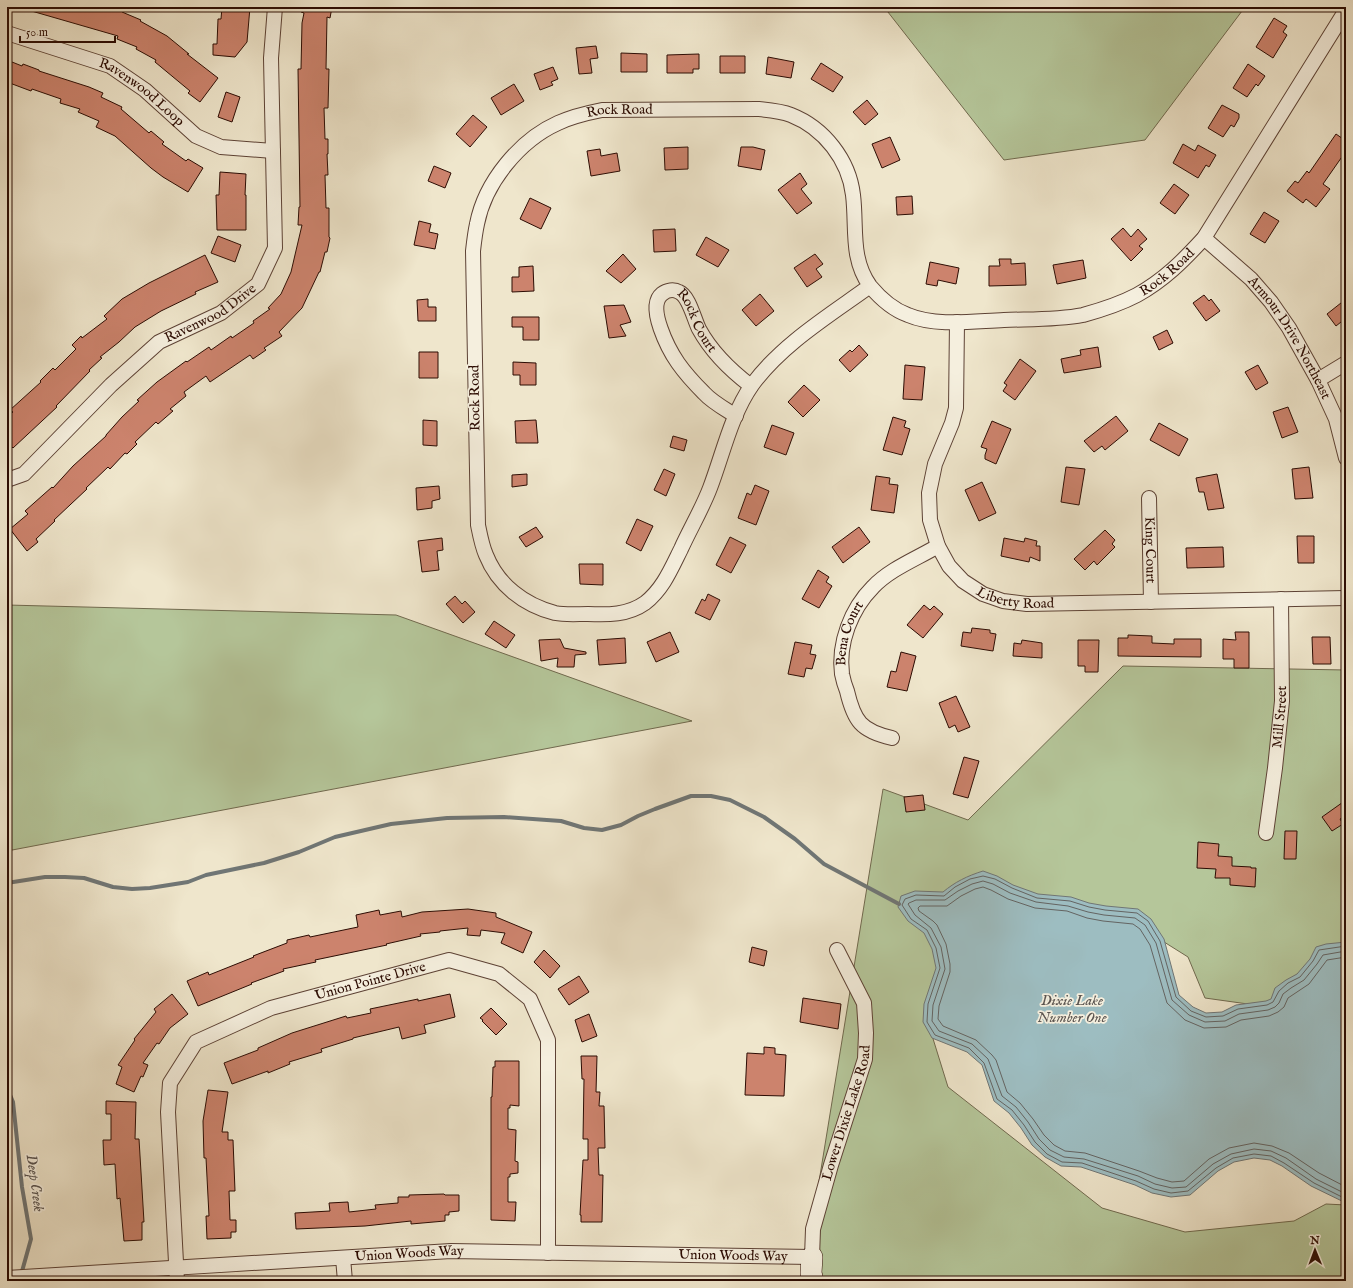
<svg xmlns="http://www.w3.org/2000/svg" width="1353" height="1288" viewBox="0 0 1353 1288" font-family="'IM FELL English',serif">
<rect width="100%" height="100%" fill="#efe6cc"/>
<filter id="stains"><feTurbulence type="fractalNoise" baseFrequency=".005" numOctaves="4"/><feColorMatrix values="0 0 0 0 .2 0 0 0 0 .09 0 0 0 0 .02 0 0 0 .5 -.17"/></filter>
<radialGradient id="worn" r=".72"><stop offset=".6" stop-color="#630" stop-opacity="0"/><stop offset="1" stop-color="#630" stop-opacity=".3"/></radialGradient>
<path fill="#b5c69a" stroke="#70694e" d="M884 7H1245L1145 140 1004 160Z
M7 605 396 615 692 721 7 851Z
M1123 666 1346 670V955L1296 996 1255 1005 1205 998 1188 957 1137 925 930 1029 948 1087 1102 1208 1185 1232 1294 1221 1326 1204 1346 1205V1281H813L809 1243 883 789 968 820Z"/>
<path fill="#9dbdc1" stroke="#707675" d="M983 871 997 876 1013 885 1038 894 1071 897 1089 903 1106 906 1138 909 1151 919 1164 939 1179 995 1193 1007 1206 1013 1222 1012 1236 1005 1266 1001 1271 999 1275 988 1286 980 1297 974 1310 959 1316 947 1326 944 1346 942V1203L1311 1186 1282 1166 1270 1160 1254 1158 1234 1162 1218 1171 1190 1195 1171 1197 1152 1193 1135 1185 1081 1167 1061 1166 1045 1157 1032 1145 1021 1128 1009 1113 994 1101 982 1065 967 1052 932 1038 923 1022 924 1004 936 968 932 949 924 933 908 921 898 907 901 896 915 891 943 892C955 882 967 876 983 871Z"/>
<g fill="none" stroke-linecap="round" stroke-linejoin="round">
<path stroke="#646462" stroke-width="1" d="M1346 946 1319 950 1313 961 1300 977 1288 983 1279 991 1273 1002 1267 1005 1238 1009 1223 1016 1206 1017 1191 1011 1176 997 1160 941 1148 921 1137 913 1105 910 1089 907 1070 901 1037 898 1012 888 995 879 983 876 970 879 955 887 944 896 916 895 905 899 902 905 911 919 927 930 936 948 940 968 928 1004 927 1022 935 1035 969 1048 984 1063 997 1099 1012 1110 1024 1125 1035 1142 1047 1154 1062 1162 1082 1163 1136 1181 1154 1189 1171 1193 1188 1191 1216 1168 1233 1158 1254 1154 1271 1156 1284 1163 1314 1183 1346 1199
M1346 951 1323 955 1317 964 1304 980 1291 988 1283 994 1279 1003 1275 1007 1268 1010 1239 1014 1225 1021 1205 1022 1189 1015 1172 1000 1156 943 1145 925 1135 918 1104 915 1088 912 1068 906 1036 902 1010 893 993 884 983 881 972 884 958 891 945 900H916L909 903 908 904 915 915 931 928 941 947 945 969 933 1005 932 1021 939 1031 972 1044 988 1059 1002 1096 1016 1107 1028 1122 1039 1139 1050 1150 1064 1157 1084 1159 1138 1176 1155 1184 1172 1188 1186 1187 1213 1164 1231 1154 1254 1149 1271 1151 1286 1158 1316 1179 1346 1194
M1346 957 1327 960 1309 984 1288 998 1284 1007 1278 1012 1269 1016 1241 1020 1226 1027 1204 1028 1185 1020 1167 1003 1150 945 1140 929 1133 924 1103 921 1087 918 1067 911 1035 908 1008 899 991 890 983 887 975 889 961 896 947 906H920L918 908 919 911 933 921 937 925 946 944 950 964V972L939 1006 938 1019 943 1026 976 1040 992 1055 996 1060 1007 1092 1020 1103 1033 1119 1044 1135 1054 1145 1065 1151 1085 1153 1139 1171 1157 1178 1172 1182 1184 1181 1209 1159 1229 1148 1254 1143 1272 1146 1289 1153 1319 1173 1346 1187"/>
<path stroke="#707675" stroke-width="4" d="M7 883 45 877H65L84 878 113 887 132 889 150 888 188 882 206 875 264 863 299 852 335 837 391 824 447 818 504 817 561 821 584 828 602 830 621 825 638 816 655 809 691 796H711L730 800 764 817 795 839 824 864 899 904
M7 1088 13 1102 22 1187 31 1239 21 1275"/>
</g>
<path fill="#cc836d" stroke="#2c0c03" d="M28 7H115L122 9V12L141 20 140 21 167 36 189 54H187L218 78 200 102 188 93 190 91 155 62 156 60 136 49 137 47 117 39 118 36 28 10Z
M222 7H250L247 42 235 57 213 55V44H217L218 19H221Z
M301 7H332L330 18 327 17 326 69H329L328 108H324L325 139H328V154H327L328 175H325L326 208H329V237L330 238 327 252H325L320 272H319L302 308 279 332 282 336 264 348 266 350 253 359 250 355 210 382 206 376 184 392 186 396 170 409 173 411 158 424 156 422 135 442 137 444 127 454 125 453 110 469 108 467 86 488 87 489 54 520 55 521 36 539 38 542 27 551 10 529 28 514 25 511 52 487 53 488 73 466 106 436V435L122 417 139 401 137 400 157 382 186 361 187 362 209 347 211 350 231 336 232 338 254 323 253 321 270 309 268 308 281 294 291 272 302 225H298L299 207H300L298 69H301L302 23 304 13 301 12Z
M1274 18 1287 26 1283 32 1287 35 1273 58 1256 47Z
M596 46 598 58 590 59 592 73 579 74 576 48Z
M621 53 647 54V72H621Z
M699 54V69H693V73H667V55Z
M720 56H745V73H720Z
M768 57 794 62 791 78 766 74Z
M7 60 22 66 23 64 39 70V71L89 87 103 93 101 97 122 107 121 109 149 133 151 131 164 142 162 144 186 161 188 159 203 168 188 192 163 177 151 168 115 136 96 127 99 121 78 112 80 109 60 103 61 99 32 89 31 91 7 82Z
M821 63 843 77 833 92 811 79Z
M1248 64 1265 76 1258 86 1256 84 1247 97 1233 88Z
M553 67 558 79 551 82 553 85 540 90 534 74Z
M514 84 524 101 501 115 491 98Z
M226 92 240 97 232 122 218 117Z
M867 100 878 114 865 125 853 112Z
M1222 105 1239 114V118L1234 127 1231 125 1223 137 1208 128Z
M473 115 487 127 470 147 456 134Z
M1336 134 1346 141V151L1323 184 1330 189 1316 207 1306 199 1303 203 1287 191 1295 181 1298 183 1307 171 1309 173Z
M890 137 900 160 882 168 872 144Z
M1183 144 1195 151 1198 145 1216 155 1209 167 1206 165 1198 178 1173 163Z
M688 147V169L665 170 664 148Z
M741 147H753L765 150 761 170 738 166Z
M600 149 601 156 617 153 620 171 591 176 587 151Z
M434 166 451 173 445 188 428 181Z
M220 172 246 174 245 195H246V230H217L216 195H219Z
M800 173 807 184 801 189 812 203 797 214 778 190Z
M1174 184 1189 195 1175 214 1160 203Z
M912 196 913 214 897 215 896 197Z
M530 198 551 208 541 229 520 219Z
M1264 212 1279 221 1265 243 1250 234Z
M419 221 431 224 429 232 438 234 435 249 414 245Z
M1123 228 1131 237 1138 229 1147 239 1139 246 1143 249 1131 261 1111 239Z
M675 229 676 251 654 252 653 230Z
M218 236 241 245 235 262 211 253Z
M706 237 729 250 718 267 696 255Z
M623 254 636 269 621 283 606 271Z
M815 254 823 264 816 269 822 277 807 287 794 268Z
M205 255 218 282 195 292 196 294 161 311 135 327 119 342 100 357 102 358 89 370 90 371 56 406 57 407 13 448 7 442V417L13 412 10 410 41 382 40 381 53 368 55 370 76 349 72 345 81 336 82 338 107 319 104 316 122 299 149 283Z
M999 259H1011V264L1025 263 1026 285 989 286V266H1000Z
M1083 260 1086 278 1057 284 1053 265Z
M930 262 959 268 956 284 938 280 937 286 926 284Z
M533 266 534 291 512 292V277H519V267Z
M760 294 774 311 756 326 742 310Z
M1204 295 1209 301 1211 299 1220 311 1206 321 1193 303Z
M428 299V307H436V321H418L417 300Z
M1346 299V318L1336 326 1327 314Z
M624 305 631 322 620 325 626 336 609 338 604 306Z
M512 317H539V340H523V327H512Z
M1167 330 1173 343 1159 350 1153 337Z
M859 345 868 355 850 372 839 360 850 350 852 352Z
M1098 347 1101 367 1064 373 1061 359 1081 355 1080 350Z
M419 352H438V378H419Z
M1020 359 1036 371 1015 400 1003 391 1007 385 1004 383Z
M513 362 536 363V385H520V375H513Z
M905 365 925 367 922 400 903 399Z
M1258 365 1268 383 1256 390 1245 372Z
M804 385 820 400 803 417 788 402Z
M1288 407 1298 432 1282 438 1273 412Z
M1116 416 1128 431 1105 450 1102 446 1094 452 1084 441Z
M893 417 906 421 904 427 910 429 902 455 883 450Z
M423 420 437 421V446L423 445Z
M536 420 538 443H516L515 421Z
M992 421 1011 429 996 464 985 459V455L987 449 981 447Z
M1159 423 1188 439 1179 456 1150 440Z
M772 425 794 433 786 455 764 447Z
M673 436 687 440 684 451 670 447Z
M1066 467 1085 469 1079 505 1061 502Z
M1309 467 1313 498 1295 499 1292 469Z
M664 469 675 474 666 496 654 490Z
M527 474V485L512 487V475Z
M1217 474 1224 508 1208 510 1204 492H1199L1196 478Z
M876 476 890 478 889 484 898 485 894 513 871 510Z
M982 482 996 513 979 521 965 490Z
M755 485 769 491 756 525 738 518 747 493 751 495Z
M439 486 440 499 432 501V508L417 510 416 488Z
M637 519 653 526 641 551 626 543Z
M536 527 543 537 526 547 519 537Z
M859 527 870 542 843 563 832 547Z
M1105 530 1115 540 1112 544 1115 547 1097 565 1094 561 1085 570 1074 559Z
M1297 536H1314V563H1298Z
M730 537 746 545 731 573 716 565Z
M442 538 443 550 437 551 439 570 422 572 418 541Z
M1004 538 1024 542 1025 538 1037 541 1036 546H1040V561L1030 557 1029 562 1001 556Z
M1223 547 1224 567 1187 568 1186 548Z
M579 564H603V585L580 584Z
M818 570 829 577 826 582 832 586 819 608 802 599Z
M708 594 720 600 710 620 695 613 702 599 705 601Z
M455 596 462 604 465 601 475 612 463 623 446 604Z
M924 605 930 610 934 606 943 614 923 638 907 625Z
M494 621 515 635 506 648 485 634Z
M972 628 990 630V633L996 634 993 651 961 646 963 632 971 633Z
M670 632 679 652 656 662 647 642Z
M1235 632H1249V668H1234V659H1223V639L1236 640Z
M1128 635 1152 636V643L1174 644V639H1201V657L1118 656V638H1128Z
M1312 637H1330L1331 664H1313Z
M625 638 626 663 599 665 597 640Z
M560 639 564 648 586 652V654L575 655 574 667H557L558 658 541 661 539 640Z
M1022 640 1042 643V658L1013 656 1014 643 1021 644Z
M1078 640H1099L1098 672H1085V666H1078Z
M795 642 812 645 810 654 816 655 812 669 806 668 804 677 788 674Z
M901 652 916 656 907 691 887 687 891 671 896 672Z
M956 696 970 727 958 732 955 725 949 728 939 703Z
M964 757 979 761 968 798 953 794Z
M923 795 925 810 906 812 904 797Z
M1346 800V815L1340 819 1343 824 1332 831 1322 817Z
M1285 831H1297L1296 859H1284Z
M1198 842 1219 844 1218 856 1232 857V866L1251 867V868H1256L1255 887 1230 885V878H1215L1216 869 1197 868Z
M468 909 496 913V917L532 932 523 953 501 943 505 933 481 930 480 936 467 935 468 928 440 931V932L420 934 421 936 386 944 387 945 315 960 316 962 283 969 284 971 251 983 252 984 198 1006 187 981 208 972 209 975 254 957 253 956 287 943V940L309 935 310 937 358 927 356 915 379 910 380 915 401 911 402 917 422 912Z
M752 947 767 951 764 966 749 962Z
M544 950 560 966 550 978 534 962Z
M579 976 589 992 569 1005 558 989Z
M172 994 188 1014 170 1028 159 1044 157 1043 143 1063 148 1065 143 1077 141 1076 134 1092 116 1084 122 1067 118 1065 135 1040 134 1039 156 1012 154 1009Z
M450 994 455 1017 424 1025 426 1033 402 1039 399 1027 353 1038V1039L321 1049 322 1052 289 1062 290 1064 268 1073V1071L232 1084 224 1063 258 1050V1048L292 1033 346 1016 347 1018 371 1013 370 1009 418 999V1001Z
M803 998 841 1004 838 1029 800 1022Z
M491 1008 507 1024 496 1035 482 1021 483 1020 480 1018Z
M589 1014 597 1036 582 1042 575 1020Z
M764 1047 775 1048V1054L786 1055 784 1096 745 1095 747 1053 764 1054Z
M581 1056H597L596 1092H600L599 1106H604L605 1148H598L599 1175H603L602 1222H581V1215H580L583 1160H588V1139H583L584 1079H582Z
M495 1061H519V1106L510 1105V1108H508V1129L516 1130 515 1161 518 1162V1173L510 1174V1177H508V1202H516L515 1221 491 1220V1097H492L493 1067H495Z
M208 1090 228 1092 222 1132H228V1140H233L235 1191H229L230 1220H236V1232H231V1238L207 1239 206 1216H209L206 1158H204L203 1121Z
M106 1101 136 1102 135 1139H139L144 1222H142V1240L124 1241 120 1198 117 1199 115 1164 104 1165 103 1140H111V1114H106Z
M444 1194 445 1195H459V1211L449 1212V1215H445V1221L411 1224V1221L365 1226 296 1229 295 1213 330 1211 329 1203 348 1202 349 1212 376 1209 375 1205 398 1203V1197H409V1195Z"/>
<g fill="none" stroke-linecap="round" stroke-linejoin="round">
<g stroke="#5d4235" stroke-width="16">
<g id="street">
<path id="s1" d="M7 33 110 66 145 90 196 136 221 147 273 151"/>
<path id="s2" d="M1204 238 1251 279 1271 302 1289 328 1318 380 1336 419 1346 458"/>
<path id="s3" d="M870 286C830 315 782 344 752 385 731 415 723 454 710 488 702 509 690 529 681 549 671 569 663 589 645 603 628 615 608 615 588 614 577 614 565 615 555 613 524 605 498 585 486 555 482 546 480 535 478 525L473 251C474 242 475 233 477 224 485 182 520 140 558 123 573 116 587 113 602 110L758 109C769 110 781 111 791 115 824 128 849 160 853 195 857 227 850 258 870 286 880 298 894 310 908 315 936 327 975 321 1004 320 1030 319 1057 320 1083 315 1101 310 1120 304 1137 295 1164 280 1183 261 1204 238L1346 10"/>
<path id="s4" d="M957 322 956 408 952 423 935 464 929 493 930 520 938 546 949 566 963 581 983 594 1003 601 1027 604 1346 598"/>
<path d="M1318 380 1346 363"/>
<path id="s5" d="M736 416C725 409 712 402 704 393 695 384 685 373 678 363 669 350 646 307 662 294 667 290 674 289 679 292 689 296 694 319 699 329 712 353 730 370 751 386"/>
<path id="s6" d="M7 480 24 474 111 385 159 342 221 313 258 284 275 248 271 58 275 7"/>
<path id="s7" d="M1149 498 1151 602"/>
<path id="s8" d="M892 738C861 731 854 721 847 691 845 686 843 679 842 674 838 643 851 609 873 587 890 569 916 559 938 546"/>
<path id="s9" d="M1266 833 1275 768 1282 701 1281 599"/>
<path d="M343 1258 345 1281"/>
<path id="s10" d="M7 1278 451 1251 812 1257 813 1229 831 1165 865 1059 866 1033 864 1003 837 950"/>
<path id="s11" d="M177 1281 168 1112 170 1083 196 1042 271 1008 449 960 499 974 530 999 548 1040V1253"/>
</g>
</g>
<g stroke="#2c0c03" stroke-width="22">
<path id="secondary" d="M812 1257 811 1273 813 1281"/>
</g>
<use href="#street" stroke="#f5efde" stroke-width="14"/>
<use href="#secondary" stroke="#f5efde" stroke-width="21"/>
</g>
<g text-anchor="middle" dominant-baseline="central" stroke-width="3.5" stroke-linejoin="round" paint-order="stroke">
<g font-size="14" fill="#2c0c03" stroke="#f5efde">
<text stroke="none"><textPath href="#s1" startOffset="149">Ravenwood Loop</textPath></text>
<text stroke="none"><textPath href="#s3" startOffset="1115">Rock Road</textPath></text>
<text stroke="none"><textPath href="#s3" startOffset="1807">Rock Road</textPath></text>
<text stroke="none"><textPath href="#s6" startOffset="266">Ravenwood Drive</textPath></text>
<text stroke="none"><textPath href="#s5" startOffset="207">Rock Court</textPath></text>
<text stroke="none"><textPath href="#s2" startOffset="133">Armour Drive Northeast</textPath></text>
<text transform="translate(475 398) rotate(-91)">Rock Road</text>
<text stroke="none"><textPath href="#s7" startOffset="52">King Court</textPath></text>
<text stroke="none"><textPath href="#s4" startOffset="330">Liberty Road</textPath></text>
<text stroke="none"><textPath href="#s8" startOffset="130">Bena Court</textPath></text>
<text stroke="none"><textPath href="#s9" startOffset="117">Mill Street</textPath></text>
<text stroke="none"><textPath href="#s11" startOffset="432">Union Pointe Drive</textPath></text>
<text stroke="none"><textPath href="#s10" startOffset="955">Lower Dixie Lake Road</textPath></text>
<text stroke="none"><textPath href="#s10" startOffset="403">Union Woods Way</textPath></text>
<text stroke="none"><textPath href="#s10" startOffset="727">Union Woods Way</textPath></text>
</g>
<g font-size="15" font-style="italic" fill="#59534f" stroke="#f5efde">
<text x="1072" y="1000">Dixie Lake<tspan x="1072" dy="17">Number One</tspan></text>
<text transform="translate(35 1183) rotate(82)">Deep Creek</text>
</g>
</g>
<rect width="1353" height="1288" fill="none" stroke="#efe6cc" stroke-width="24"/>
<rect x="8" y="8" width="1337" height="1272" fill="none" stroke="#2c0c03" stroke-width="2"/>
<rect x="12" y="12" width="1329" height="1264" fill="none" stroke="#2c0c03"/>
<g transform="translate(1315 1250) rotate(359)" stroke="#f5efde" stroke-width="3" paint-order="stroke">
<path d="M0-3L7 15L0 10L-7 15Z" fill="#2c0c03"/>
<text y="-6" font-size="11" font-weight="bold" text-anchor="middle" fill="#2c0c03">N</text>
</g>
<path d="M20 36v6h95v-6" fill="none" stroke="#2c0c03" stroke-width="2"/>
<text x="26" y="36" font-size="12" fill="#2c0c03" stroke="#f5efde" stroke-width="3" paint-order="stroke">50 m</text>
<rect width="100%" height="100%" filter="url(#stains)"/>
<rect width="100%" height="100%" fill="url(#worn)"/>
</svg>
